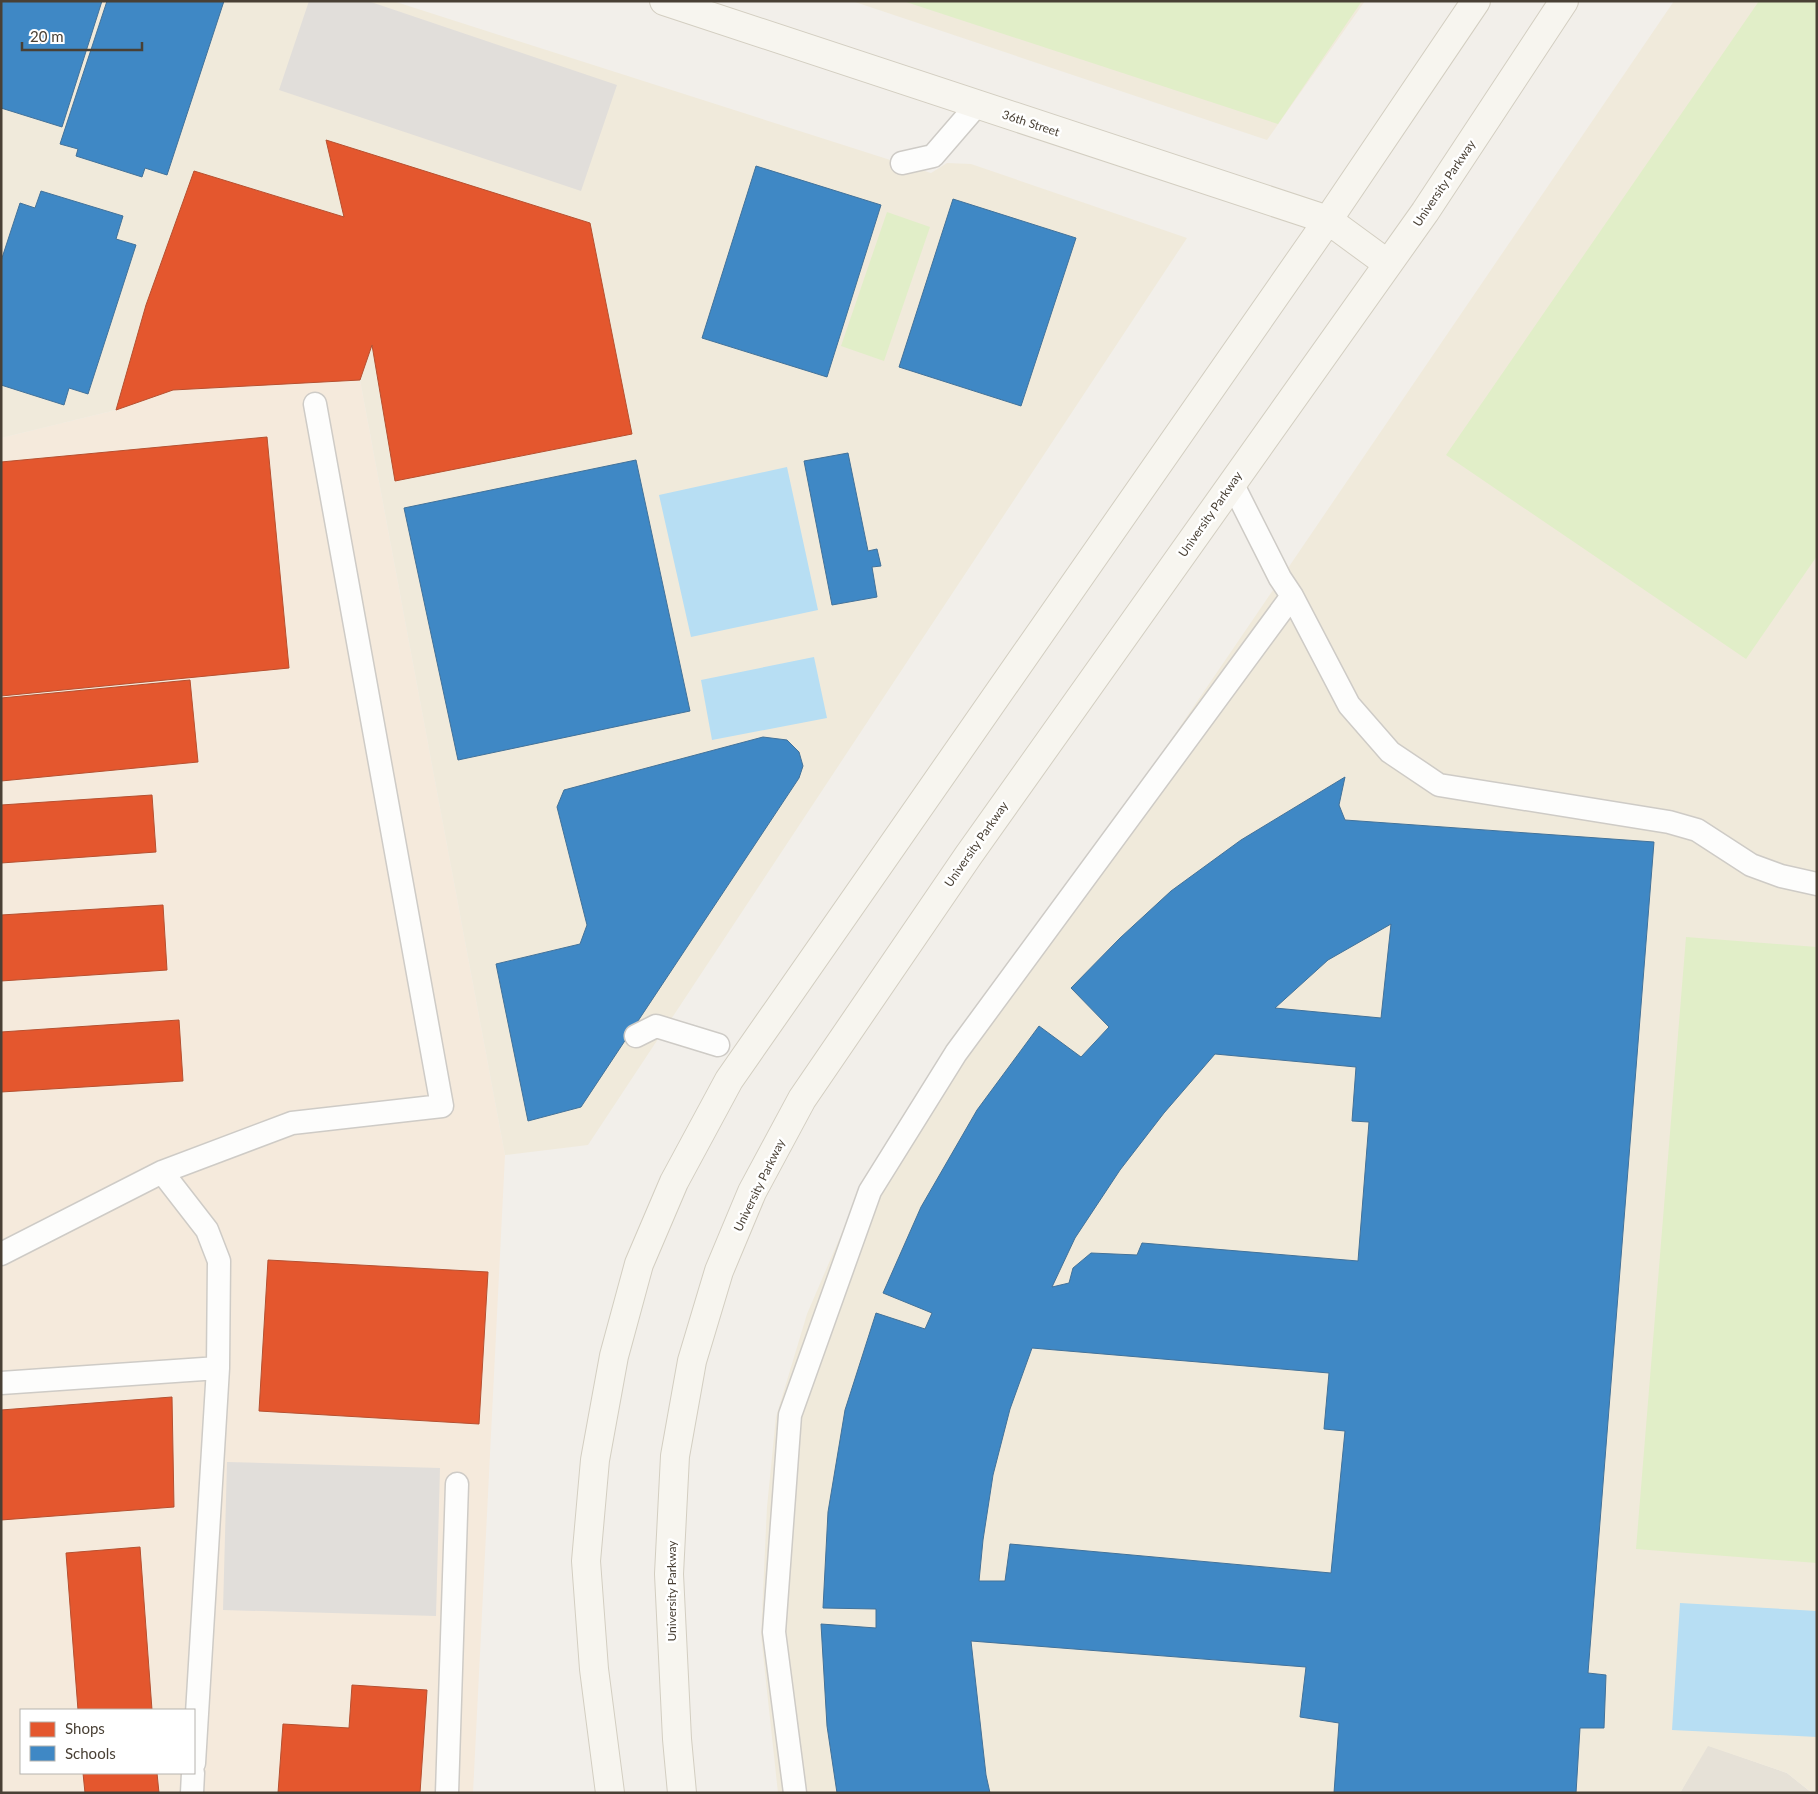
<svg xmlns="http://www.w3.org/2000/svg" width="1818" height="1794" viewBox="0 0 1818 1794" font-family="Lato,sans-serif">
<rect width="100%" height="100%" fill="#f2efea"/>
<path fill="#e6e1d7" d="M1707 1745 1787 1773 1812 1793H1680Z"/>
<path fill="#f5eadc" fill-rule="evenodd" d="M360 380 505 1155 473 1793H1V438L116 410 173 390ZM21 1710H194V1773H21Z"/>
<path fill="#f0eadb" d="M1 1H393L931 173 947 163 971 164 1187 238 588 1145 505 1155 360 380 173 390 116 410 1 438Z
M852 1H1365L1267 140Z
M1674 1H1817V1793H1812L1787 1773 1708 1746 1680 1793H778L761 1635 767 1507 776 1417 807 1314 859 1193 950 1051 1160 756Z"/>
<path fill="#e1eec8" d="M903 1H1362L1278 124Z
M1759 1H1817V556L1746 659 1446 455Z
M887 212 930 227 884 361 841 346Z
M1686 937 1817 947V1563L1636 1549Z"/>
<path fill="#e1deda" d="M309 1H368L617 85 581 191 279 90Z
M227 1462 440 1468 436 1616 223 1610Z"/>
<path fill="#b7def3" d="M787 467 818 610 691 637 659 495Z
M814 657 827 718 712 740 701 680Z
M1680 1603 1817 1611V1737L1672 1730Z"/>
<path fill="#e4572e" stroke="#b65030" d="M326 140 590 223 632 434 395 481 372 345 360 380 173 390 116 410 146 305 194 171 344 217Z
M267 437 289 668 1 696V462Z
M190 680 198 762 1 781V698Z
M152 795 156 852 1 863V805Z
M163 905 167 970 1 981V915Z
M179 1020 183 1081 1 1092V1032Z
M268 1260 488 1272 479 1424 259 1411Z
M172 1397 174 1507 1 1520V1410Z
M140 1547 152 1710H78L66 1553Z
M352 1685 427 1690 420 1793H278L283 1724 349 1728Z
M83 1773H157L159 1793H85Z"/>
<path fill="#3f88c5" stroke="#42729a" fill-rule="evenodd" d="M1 1H102L62 127 1 108Z
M107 1H224L167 175 145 168 142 177 76 156 78 149 60 144Z
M756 166 881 205 827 377 702 338Z
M41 191 123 216 116 239 136 245 88 394 69 388 64 405 1 385V261L20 203 35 208Z
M953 199 1076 238 1021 406 899 367Z
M848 453 868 551 877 549 881 566 872 567 877 597 832 605 804 461Z
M636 460 690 711 458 760 404 508Z
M763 737 787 740 799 752 803 766 799 778 581 1107 528 1121 496 964 580 944 587 925 557 807 564 790Z
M1345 777 1339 805 1345 820 1654 842 1588 1673 1606 1675 1604 1728H1580L1576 1793H1334L1339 1723 1300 1717 1306 1667 971 1641 986 1775 990 1793H837L827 1726 821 1624 876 1628V1609L823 1608 828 1512 845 1410 876 1313 925 1329 932 1313 883 1293 921 1207 977 1110 1039 1026 1081 1057 1109 1027 1071 988 1120 938 1171 891 1241 840ZM1391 924 1381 1018 1275 1008 1328 960ZM1215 1054 1356 1067 1352 1121 1369 1122 1358 1261 1142 1243 1137 1255 1091 1253 1073 1268 1069 1283 1052 1287 1075 1238 1120 1170 1164 1113ZM1032 1348 1329 1373 1324 1429 1345 1431 1331 1573 1010 1544 1005 1581H979L983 1540 993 1475 1010 1409Z"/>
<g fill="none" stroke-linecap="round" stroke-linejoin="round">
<g stroke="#cecbc6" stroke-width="25">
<path id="lane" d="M902 163 933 156 977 105
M1232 483 1280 578 1292 596 1349 705 1390 752 1439 785 1669 822 1697 830 1751 865 1781 876 1817 884
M636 1036 656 1026 718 1045
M162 1172 207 1230 219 1261 218 1368 194 1763
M1 1254 162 1172 292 1123 442 1106 315 404
M1 1383 218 1368
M192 1793 193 1773
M447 1793 457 1484
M795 1793 774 1632 790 1415 870 1191 956 1053 1292 596"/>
</g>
<g stroke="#d3cec1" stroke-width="30">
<path id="secondary" d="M664 1 1328 220 1388 264
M610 1793 594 1669 586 1561 595 1460 614 1356 639 1264 674 1182 729 1080 1328 220 1476 1
M682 1793 677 1739 669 1574 675 1456 692 1361 719 1271 752 1192 802 1099 968 856 1425 212 1564 1"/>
</g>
<use href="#lane" stroke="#fdfdfc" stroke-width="22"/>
<use href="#secondary" stroke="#f7f5ef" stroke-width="28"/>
</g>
<g text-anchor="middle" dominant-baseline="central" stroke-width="5" stroke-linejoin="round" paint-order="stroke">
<g font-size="12" fill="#494035" stroke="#fff">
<text transform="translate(1031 123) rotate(18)">36th Street</text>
<text transform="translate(1444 183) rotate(-56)">University Parkway</text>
<text transform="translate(1210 514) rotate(-55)">University Parkway</text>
<text transform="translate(976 844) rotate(-55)">University Parkway</text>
<text transform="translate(759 1185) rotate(-64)">University Parkway</text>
<text transform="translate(671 1591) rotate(-90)">University Parkway</text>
</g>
</g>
<rect width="1818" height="1794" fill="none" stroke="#494035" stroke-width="5"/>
<rect x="20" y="1709" width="175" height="65" fill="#ffffff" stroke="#b6b3ae"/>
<rect x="30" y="1722" width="25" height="15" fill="#e4572e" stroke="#b6b3ae"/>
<text x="65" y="1734" font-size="15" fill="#494035">Shops</text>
<rect x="30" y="1746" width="25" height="15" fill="#3f88c5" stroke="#b6b3ae"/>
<text x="65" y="1759" font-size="15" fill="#494035">Schools</text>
<path d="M22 42v8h120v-8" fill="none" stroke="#494035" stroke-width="2.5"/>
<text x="30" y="42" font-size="15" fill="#494035" stroke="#ffffff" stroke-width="4" paint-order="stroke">20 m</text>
</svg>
